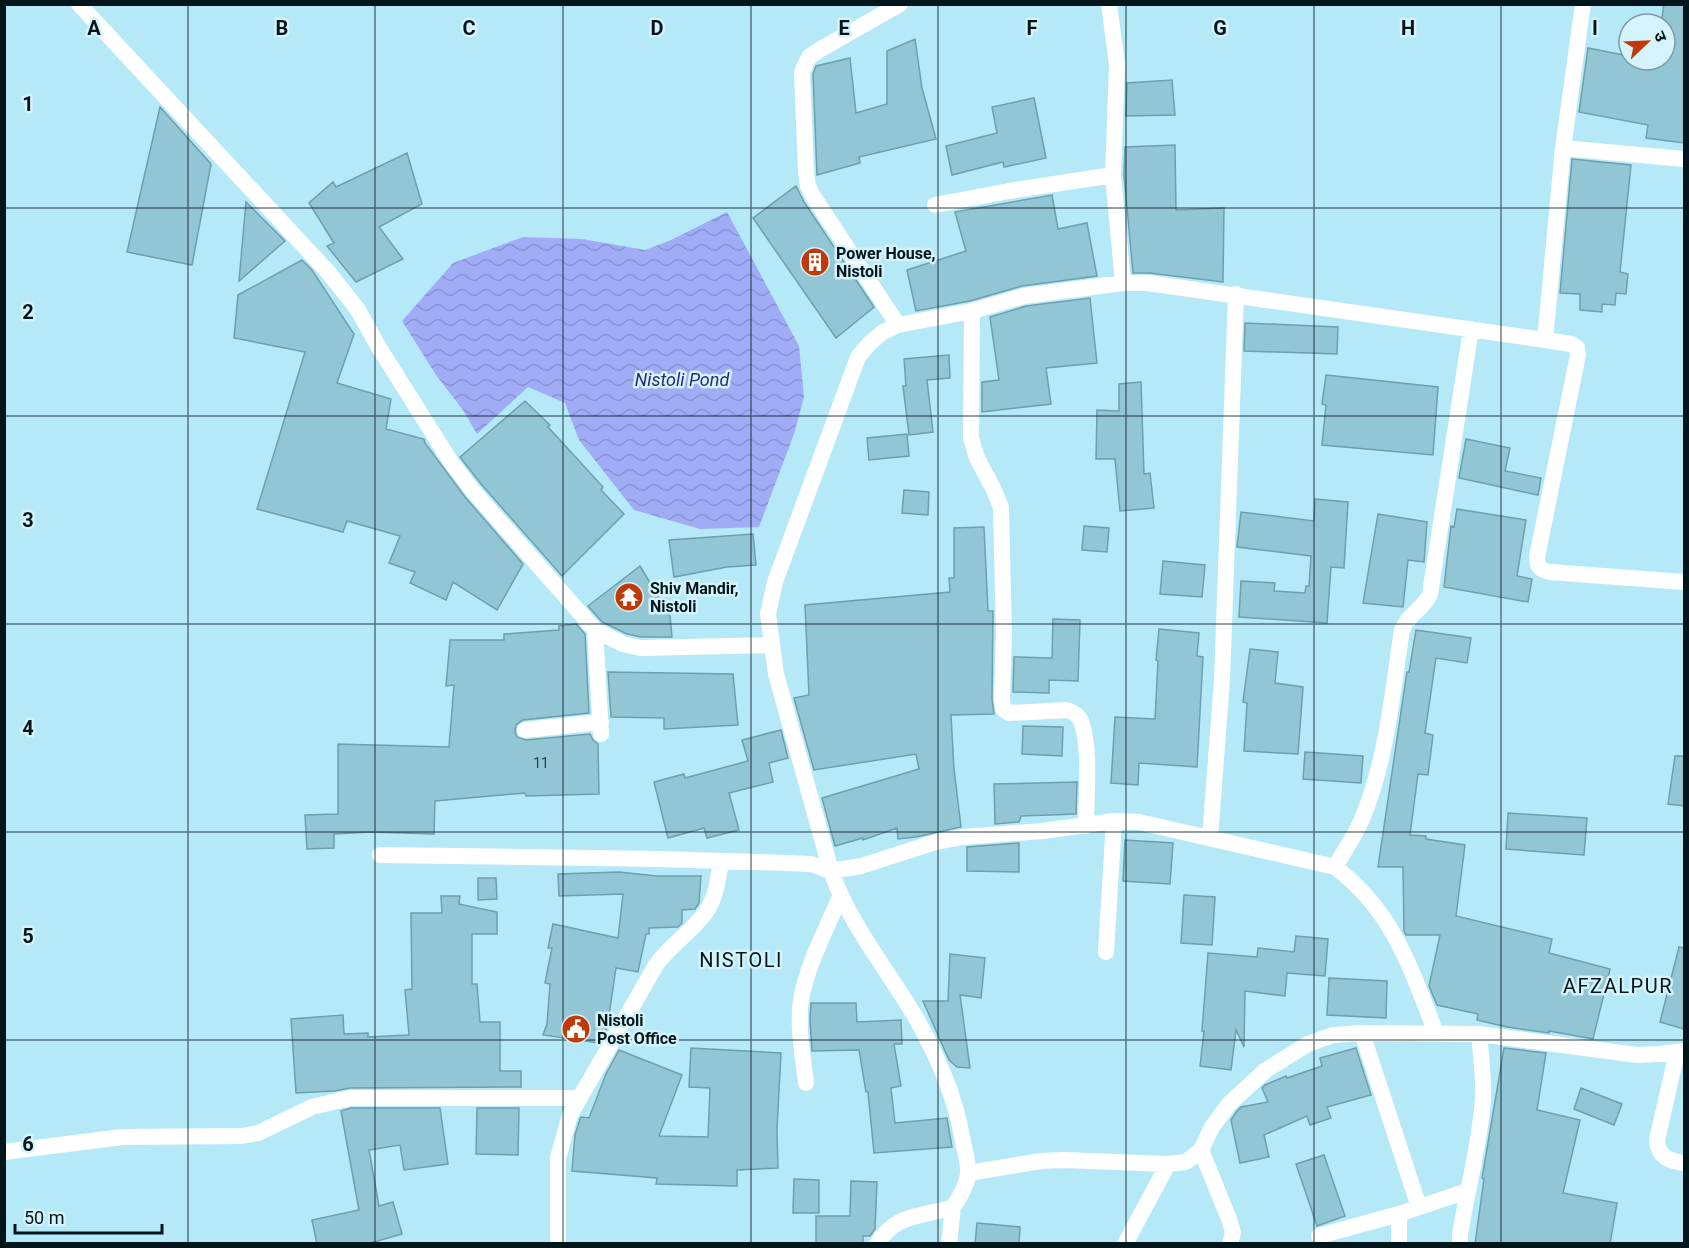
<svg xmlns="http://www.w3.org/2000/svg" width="1689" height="1248" viewBox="0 0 1689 1248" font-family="Roboto,'Noto Sans Devanagari',sans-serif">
<defs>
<pattern id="water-waves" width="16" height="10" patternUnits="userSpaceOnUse" patternTransform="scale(1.5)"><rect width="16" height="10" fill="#a0acf6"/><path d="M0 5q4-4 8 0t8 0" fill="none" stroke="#8893d2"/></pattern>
</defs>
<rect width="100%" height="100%" fill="#b5e9f8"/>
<path fill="url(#water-waves)" d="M727 212 799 346 804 397 794 434 759 527 700 529 634 510 579 440 565 403 528 387 477 434 463 410 436 375 402 321 453 263 523 237 582 239 645 250 671 240Z"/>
<path fill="#93c6d4" stroke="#6d9fac" stroke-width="1.5" d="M1664 4H1684V143L1646 138 1648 125 1579 112 1588 48 1629 56V60H1665V24H1661Z
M915 39 922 88 936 139 859 157 860 163 817 175 813 74 816 66 850 58 856 113 887 104V51Z
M1172 80 1175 115 1126 116 1127 83Z
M1034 98 1046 158 1004 167 1003 162 952 175 946 146 997 133 992 107Z
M160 107 211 164 192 265 127 252Z
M1175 145 1176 210 1224 208 1223 282 1149 273H1133L1124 175 1125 147Z
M407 153 422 204 379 227 403 259 356 282 327 246 334 243 309 203 333 182 336 187Z
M1572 159 1631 165 1620 272 1628 274 1626 294 1616 293 1615 305 1602 304V312L1580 310V294L1560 293Z
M796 186 804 202 874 307 836 338 753 218Z
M1052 195 1058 229 1087 223 1097 276 1022 286 970 301 916 311 907 270 966 251 955 212Z
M246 202 285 241 239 281Z
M302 260 312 270 354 334 337 383 391 399 386 429 424 439 425 443 465 497 523 564 497 610 453 582 446 600 410 583 415 572 389 563 400 536 347 521 343 532 257 509 305 352 234 338 238 295Z
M1090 298 1097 363 1046 368 1051 404 982 412V382L999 380 990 317 1026 306Z
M1245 323 1338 327 1337 354 1244 351Z
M949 355 950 378 927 380 933 432 909 435 903 386H906L904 359Z
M1326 375 1438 387 1433 455 1322 445 1326 405 1322 404Z
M1141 382 1144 474 1150 473 1154 508 1120 511 1115 459H1096L1097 410 1119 411V384Z
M525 401 550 425 548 427 603 487 601 490 624 514 562 576 481 484 460 457Z
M907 434 909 456 869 460 867 438Z
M1466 439 1510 448 1505 471 1541 478 1538 495 1459 478Z
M904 490 929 492 928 515 902 513Z
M1315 499 1348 502 1344 568 1331 567 1327 623 1239 617 1241 581 1275 583 1274 591 1305 593 1306 586H1309L1311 556 1237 547 1241 512 1314 521Z
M1457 509 1526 520 1517 576 1532 579 1528 602 1444 587 1451 526 1454 527Z
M1378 514 1427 522 1424 562 1408 560 1403 607 1363 603Z
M1084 526 1109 528 1107 552 1082 550Z
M984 527 988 611H993L992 699 994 714 951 715 954 769 961 827 916 837 898 839 897 828 863 840V838L835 846 822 798 919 769 916 754 814 770 794 698 809 695 805 605 950 592 949 578H954V528Z
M753 534 756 565 727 567 674 577 669 540Z
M1163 561 1205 565 1202 597 1160 594Z
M640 566 670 616 672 637H641L627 634 602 622 588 606Z
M1053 619 1080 620 1078 681 1049 680V693L1013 692 1014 657 1052 658Z
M576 624 585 634 589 713 523 720 516 725 515 732 517 737 526 740 590 734 593 740 598 744 599 794 526 796 525 793 435 801 434 834 370 832 334 834V848L307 849 305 815 338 814V744L449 747 454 685 446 686 450 640H504V634L559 630V626Z
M1159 629 1199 633 1197 656 1203 657 1197 767 1139 763 1138 785 1111 783 1115 717 1155 719 1158 661 1156 660Z
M1416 630 1471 638 1467 663 1436 658 1425 733 1433 735 1428 775 1418 774 1410 835 1426 836V839L1465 845 1456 916 1552 939 1549 953 1610 969 1593 1039 1549 1031V1033L1507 1027 1477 1020 1478 1014 1437 1005 1429 986 1440 935H1406L1404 931 1403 867H1378L1405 685 1407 672H1409Z
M1250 649 1278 652 1275 683 1303 687 1298 754 1244 751 1247 703 1243 702Z
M608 672 733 674 738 725 664 729V718L611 717Z
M1023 726 1063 727 1062 756 1022 754Z
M781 730 788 758 769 763 773 782 729 793 739 830 707 838 704 828 668 838 654 782 684 774 685 778 748 761 742 740Z
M1305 752 1363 756 1361 783 1303 779Z
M1675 756H1684V806L1668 804Z
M1077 782 1076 814 1021 816 1019 822 995 824 994 784Z
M1508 813 1587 818 1584 855 1506 849Z
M1125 840 1173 843 1170 884 1123 881Z
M1019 843V872L967 871V847Z
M619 872 657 876H701L699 903 695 909 682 910V923L678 927 649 928V934H646L638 972 616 968 608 1022 606 1032 599 1043 543 1035 547 1024 550 984 545 983 552 948H548L553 924 618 938 623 894 559 896 558 874Z
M478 878H496L497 899 478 900Z
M1184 895 1215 897 1212 945 1181 943Z
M441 896H460L459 904 497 912V934H472V984H477L480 1022H500V1071H521V1087L350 1088 334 1091 296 1093 291 1019 343 1015 344 1034 368 1033V1037L409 1035 405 990 412 989 411 913H442Z
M1296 936 1328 939 1325 976 1287 973 1285 996 1245 991 1244 1047 1236 1030 1231 1070 1200 1066 1204 1031H1202L1208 953 1257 957 1258 948 1294 952Z
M1679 947 1684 948V1029L1660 1022Z
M950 954 985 958 981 998 960 995 970 1068 957 1067 949 1060 923 1001H948Z
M1329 978 1387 981 1386 1018 1327 1015Z
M811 1003H856L857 1022 901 1020 902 1044H894L901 1086 891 1088 895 1123 947 1118 952 1147 874 1153 868 1092H866L859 1050 812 1051 810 1020Z
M691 1048 781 1053 777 1129 778 1168 737 1170V1186L656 1184 657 1178 572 1171 575 1135 580 1119 581 1117 589 1118 606 1074 619 1050 682 1075 659 1136 708 1137 710 1088 689 1087Z
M1356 1048 1371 1095 1327 1107 1331 1118 1310 1125 1307 1116 1264 1135 1269 1157 1240 1163 1231 1120 1237 1111 1241 1107 1268 1102 1262 1088 1265 1085 1286 1076 1287 1078 1322 1066 1320 1058Z
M1504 1048 1546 1053 1537 1110 1580 1120 1563 1193 1617 1203 1610 1244H1475L1484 1179 1482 1178Z
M1581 1088 1622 1104 1614 1125 1574 1109Z
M351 1108H440L448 1164 404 1170 400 1145 369 1150 379 1206 393 1202 402 1234 367 1244H317L312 1220 359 1210 341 1111Z
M477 1108H519L518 1155 476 1154Z
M1324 1155 1345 1216 1317 1226 1296 1164Z
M794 1179 819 1180V1213H793Z
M851 1181 877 1182 875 1229 870 1236H863V1244H816V1216H850Z
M977 1223 1020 1227 1019 1244H975Z"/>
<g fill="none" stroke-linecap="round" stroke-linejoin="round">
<path stroke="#fff" stroke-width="16" d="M79 4 329 273 358 310 378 346 451 462 473 491 595 630 623 644 640 648 770 645
M1109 4 1117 64 1113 175 1123 283
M1563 148 1684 159
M935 205 1009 191 1113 175
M972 311 971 438 977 458 994 490 1001 507 1004 635 1002 699 1003 709 1009 713 1067 710C1073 712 1079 715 1081 721 1091 747 1086 797 1086 826
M898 325 813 196 808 186 806 172 802 72 806 63 810 56 821 49 900 4
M1545 340 1571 344 1577 348 1578 355 1537 557C1537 567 1540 570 1550 572L1684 582
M595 630 601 734
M525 730 601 722
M1210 838 1222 680 1236 294
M380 855 658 859 787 863 811 864 831 871 861 866 936 842 962 837 1043 831 1114 821 1139 822 1335 867C1394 912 1410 967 1436 1033
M1335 867C1344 851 1355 836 1362 819 1387 760 1392 693 1402 630 1408 614 1424 609 1430 594L1471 329
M1106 952 1114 821
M1362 1033 1419 1207
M1677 1052 1657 1140C1658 1157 1669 1161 1684 1163
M806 1083C803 1056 797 1026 801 1000 806 968 827 927 840 897
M1201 1150 1229 1219 1233 1232 1230 1244
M4 1152 122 1137 242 1136 258 1133 312 1107 350 1098H579
M969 1173 1041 1161 1063 1160 1168 1164 1186 1162 1201 1150 1212 1127 1229 1104 1266 1070 1308 1044 1333 1035 1362 1033 1479 1034 1637 1055 1659 1054 1684 1051
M1399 1214V1244
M1319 1236 1399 1214 1467 1191
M558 1244V1158L570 1115 656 965C670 945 692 932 706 912 716 898 718 879 721 862
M877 1244C896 1213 922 1217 953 1207 960 1197 967 1186 968 1174 969 1163 964 1148 962 1137 955 1095 937 1055 916 1018 887 969 850 925 831 871L776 674 768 614 775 582 858 357 870 343 883 332 898 325 972 311 1024 296 1123 283H1148L1545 340 1563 148 1583 4
M949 1244 953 1207
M1125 1244 1168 1164
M1460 1244V1235C1467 1190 1480 1144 1483 1099 1484 1077 1481 1056 1479 1034"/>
</g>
<path fill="none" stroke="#02151a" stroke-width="1.5" stroke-opacity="0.55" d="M188 4V1244M375 4V1244M563 4V1244M751 4V1244M938 4V1244M1126 4V1244M1314 4V1244M1501 4V1244M4 208H1684M4 416H1684M4 624H1684M4 832H1684M4 1040H1684"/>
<defs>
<g id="building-disc" transform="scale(1.5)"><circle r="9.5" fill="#c13907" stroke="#d4f3fb"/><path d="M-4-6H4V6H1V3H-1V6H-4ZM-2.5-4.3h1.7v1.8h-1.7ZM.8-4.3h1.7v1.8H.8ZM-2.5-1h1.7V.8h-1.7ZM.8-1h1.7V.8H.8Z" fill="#fff"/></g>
<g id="temple-disc" transform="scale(1.5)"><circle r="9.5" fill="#c13907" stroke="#d4f3fb"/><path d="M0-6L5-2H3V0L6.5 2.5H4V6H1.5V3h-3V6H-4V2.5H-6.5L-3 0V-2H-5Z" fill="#fff"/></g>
<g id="civic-disc" transform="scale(1.5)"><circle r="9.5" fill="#c13907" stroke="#d4f3fb"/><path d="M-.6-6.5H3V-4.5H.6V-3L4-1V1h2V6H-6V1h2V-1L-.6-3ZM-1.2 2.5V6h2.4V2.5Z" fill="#fff"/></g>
</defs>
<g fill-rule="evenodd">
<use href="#building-disc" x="815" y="262"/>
<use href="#temple-disc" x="629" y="597"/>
<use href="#civic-disc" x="576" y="1029"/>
</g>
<g text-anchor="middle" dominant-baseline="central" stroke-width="5" stroke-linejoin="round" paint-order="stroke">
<g font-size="14" fill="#264148">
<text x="541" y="763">11</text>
</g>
<g font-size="16" font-weight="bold" fill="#02151a" stroke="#d4f3fb" text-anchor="start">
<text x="836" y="253">Power House,<tspan x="836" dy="18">Nistoli</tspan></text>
<text x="650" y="588">Shiv Mandir,<tspan x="650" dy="18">Nistoli</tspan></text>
<text x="597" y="1020">Nistoli<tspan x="597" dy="18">Post Office</tspan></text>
</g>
<g font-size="18" font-style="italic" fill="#29287c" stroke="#d4f3fb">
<text x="682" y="379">Nistoli Pond</text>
</g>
<g font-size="20" letter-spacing="1.5" fill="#02151a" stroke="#d4f3fb">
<text x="741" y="960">NISTOLI</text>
<text x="1618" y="986">AFZALPUR</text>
</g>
</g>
<g font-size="20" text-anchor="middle" font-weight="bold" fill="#02151a" stroke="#d4f3fb" stroke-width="5" stroke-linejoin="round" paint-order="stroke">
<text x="94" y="35">A</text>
<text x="282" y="35">B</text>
<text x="469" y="35">C</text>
<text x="657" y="35">D</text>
<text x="844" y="35">E</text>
<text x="1032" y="35">F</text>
<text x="1220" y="35">G</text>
<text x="1408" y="35">H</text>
<text x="1595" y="35">I</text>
<text x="28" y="111">1</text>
<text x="28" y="319">2</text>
<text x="28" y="527">3</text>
<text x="28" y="735">4</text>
<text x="28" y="943">5</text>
<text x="28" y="1151">6</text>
</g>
<rect width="1689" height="1248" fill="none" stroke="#02151a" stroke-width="12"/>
<g transform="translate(1647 42) rotate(67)"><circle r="28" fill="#d4f3fb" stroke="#809aa1" stroke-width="1.5"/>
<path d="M0-4.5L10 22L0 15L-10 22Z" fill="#c13907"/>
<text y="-9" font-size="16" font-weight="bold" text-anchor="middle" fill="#02151a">उ</text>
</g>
<path d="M15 1224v9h147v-9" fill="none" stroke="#02151a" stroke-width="3"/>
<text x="24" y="1224" font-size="18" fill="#02151a" stroke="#d4f3fb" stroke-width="4.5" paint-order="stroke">50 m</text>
</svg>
